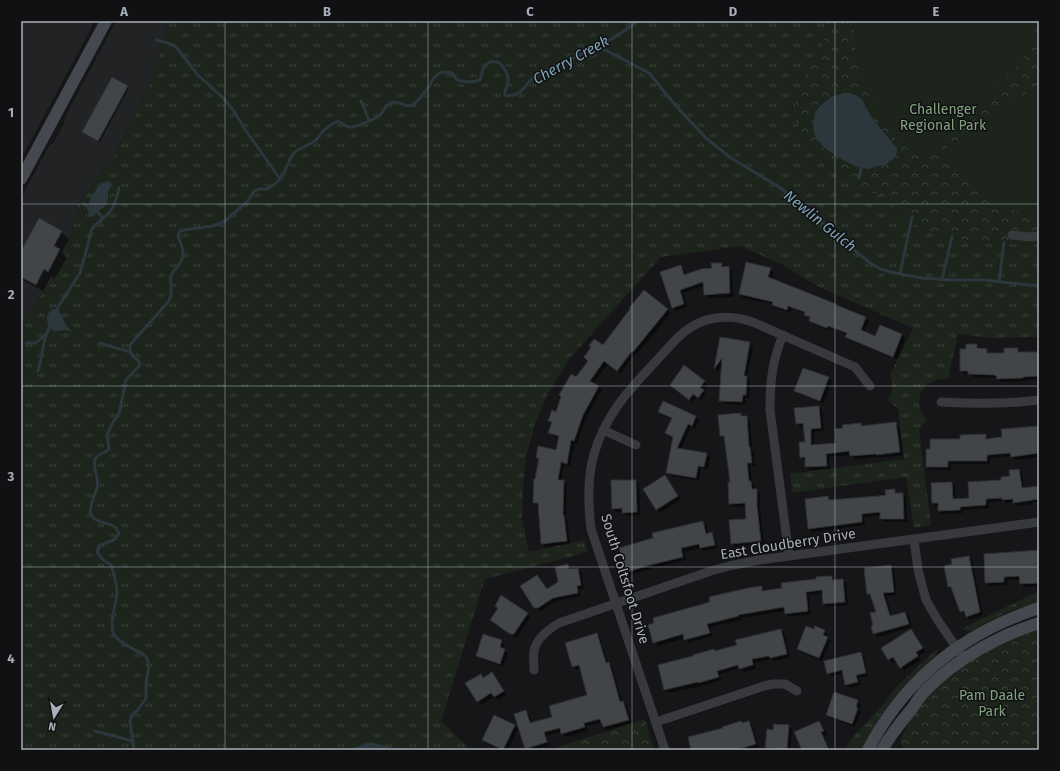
<svg xmlns="http://www.w3.org/2000/svg" width="1060" height="771" viewBox="0 0 1060 771" font-family="'Fira Sans',sans-serif">
<defs>
<pattern id="grass-tufts" width="24" height="20" patternUnits="userSpaceOnUse"><rect width="24" height="20" fill="#1c241c"/><path d="M3 7l-1-3M5 7V3M7 7l1-3M15 17l-1-3M17 17v-4M19 17l1-3" fill="none" stroke="#3a413b"/></pattern>
<pattern id="forest-crowns" width="20" height="18" patternUnits="userSpaceOnUse"><rect width="20" height="18" fill="#1c241c"/><path d="M2 6a3 3 0 1 1 6 0M12 15a3 3 0 1 1 6 0" fill="none" stroke="#3a413b"/></pattern>
</defs>
<rect width="100%" height="100%" fill="#161618"/>
<path fill="#222325" d="M21 21H95L21 159Z
M116 21H169L151 81 126 134 111 160 91 184 81 199 76 212 69 241 59 268 50 283 30 310 21 324V198L49 146 54 142 64 124 65 117Z"/>
<path fill="url(#grass-tufts)" d="M169 21H824L826 31 824 41 822 50 814 62 796 106 798 126 807 140 820 158 833 171 866 191 874 193 883 192C889 199 898 212 905 218 907 220 910 221 913 223 947 243 1000 245 1039 244V337L989 338 958 334 948 379C924 377 909 401 927 419L919 430 931 525 914 528 906 477 792 493 790 474 904 459 898 409 888 400C893 390 893 386 890 375L913 328 819 287 781 264 740 246 661 257 569 359 548 394 535 424 526 457 523 488 522 518 529 552 584 540 588 552 485 579 441 721 471 750H21V324L30 310 50 283 59 268 69 241 76 212 81 199 91 184 111 160 126 134 151 81Z
M1039 591V604L1021 607 1007 612 973 630 968 631 961 629Z
M938 648 936 655 906 683 885 709 875 724V728L863 750H846L850 740 883 705 896 687Z"/>
<path fill="url(#forest-crowns)" d="M824 21H1039V244C1002 245 934 242 905 218 898 212 889 199 883 192 880 192 877 193 874 193 862 192 847 180 837 173 826 166 818 155 810 144 806 139 801 133 798 126 793 112 797 89 805 76 817 56 828 47 824 21Z
M1039 627V750H906L902 747 900 739 908 725V720L928 695 944 680 980 654Z
M645 719 654 750H549Z"/>
<path fill="#1c241c" d="M854 21H1033C1036 27 1037 35 1034 42 1031 49 1025 56 1020 62 991 97 956 127 922 157 914 152 905 148 899 142 870 115 852 60 854 21Z
M1039 85V218C998 208 965 188 943 150Z"/>
<path fill="#2c373d" d="M850 93C854 95 858 96 861 99 865 103 866 108 869 113 877 125 887 137 897 148L896 157 886 164 868 169 857 167 847 162 834 155 822 145 814 134 813 126 815 112 822 104 831 97 840 94Z
M108 181 112 184C111 187 109 190 108 193 108 197 109 202 105 206 103 208 100 209 97 212 94 215 95 217 90 216L87 208C91 198 96 184 108 181Z
M53 309C65 311 62 325 71 330L70 331 67 330 54 331C46 327 44 314 53 309Z
M370 742 400 750H349Z"/>
<path fill="#0007" d="M127 87 129 88 100 142 84 134 83 132Z
M39 220 62 232 69 239 62 252 67 257 55 278 51 276 43 291 21 279V253Z
M722 264 725 267H729L732 271 733 297 708 298 705 294 704 286 683 293 687 307 676 311 673 307 681 266 684 270 686 275 713 269Z
M770 269 773 272 772 279 836 304 838 307 865 317 869 321 864 332 876 337 881 326 902 335 905 339 897 359 850 340 846 337 847 335 831 328 830 330 814 324 810 321 811 319 808 318 805 314 792 308 790 313 776 308 773 304 743 298 740 294Z
M667 309 671 313 637 354 636 353 621 373 608 364 593 384 602 390 586 418 577 444 575 443 570 466 564 465 561 481H564L567 484 566 518 567 520 570 544 546 547 542 543 539 506H537L534 503 540 461 537 457 557 452 560 438 553 436 549 432 552 424 549 421 557 413 576 378 603 346Z
M721 338 749 343 753 347 747 377 750 381 749 398H746L745 405 724 404 720 401 723 365 718 371 715 369Z
M977 345 980 348 986 350 990 354H1005L1017 349 1021 352 1039 353V379L1026 380V381L1001 382 997 378 973 377 970 374H964L961 371 967 350Z
M828 378 832 381 824 403 799 394 795 391Z
M704 382 708 385 703 391 706 394 701 400 697 397 693 402 674 388Z
M663 402 696 417 699 420 695 429 691 427 681 449 706 454 710 458 708 470 701 468 699 481 671 476 668 472 674 438 669 436 666 433 672 419 662 415 659 412Z
M818 407 822 410 824 431 814 432V446L837 444 844 429 860 424 864 427 896 423 899 427 903 455 880 458 879 457 854 459 851 455 829 457 830 469 810 470 806 466V461H804L801 457 806 442 804 426 800 427 797 423Z
M741 414 744 417H746L750 421 752 450 754 452 755 466H750L752 483 754 485V490H756L760 493V510L764 544 736 547 732 544 747 519 746 506 734 507 730 503 731 483 725 439 721 436 719 416Z
M1039 427V457L1015 460 1011 456 990 458V464H951V470H930L927 467 961 440 986 435 989 439 1003 438Z
M1019 470 1022 473 1024 489 1039 487V502H1031L1032 504 1017 506 1014 502 1006 503 1004 501 989 502V508L963 510V513L942 514 939 511V506H936L933 503 952 483 955 486 956 500 970 499 1002 481 1011 477Z
M665 476 668 480 681 500 660 513 657 510 644 489Z
M612 481H636L639 484 640 515 626 516 623 512H616L613 508Z
M895 490 898 494H903L906 497 907 522H884L881 519V515L864 517 865 525 812 532 809 528 828 498 831 501 887 496Z
M703 522 706 525 708 534H712L715 537 718 548 704 551 701 548 684 552 686 560 654 568 631 575 628 572 620 549Z
M1039 551V586L1024 587 1021 584V580H1007V585L990 586 986 583 985 555Z
M969 557 972 560 983 615 970 620 966 615H965L961 612 953 590H952L949 587 954 565Z
M568 565 571 570 577 569 581 572 584 589 579 590 581 596 556 601 541 611H539L535 607 537 576 548 590 559 582Z
M891 566 894 570 897 595 886 596 892 617 905 613 909 616 912 627 878 637 874 634 872 626H875L877 612 872 597 868 594Z
M832 577 835 581 842 580 846 583 848 605 827 607 824 604 823 594 809 595 811 614 789 617 786 613V611L741 618 742 620 710 627 712 636 689 643 685 638 658 646 654 642 711 602 761 587 765 592 783 589Z
M527 614 530 617 517 637H515L495 624 491 620Z
M781 630 784 633 790 657 774 661 772 659 754 663 756 669 743 672 740 668 720 674 721 680 702 686 669 693 665 690 659 666 695 657 714 650 716 652Z
M814 630 824 631 828 635 827 637 831 641 822 661 801 652 798 649Z
M911 631 915 634 926 652 918 656 921 660 904 670 897 660 893 663 889 659Z
M596 634 600 638 608 664 612 667 622 702H623L626 705 632 723 608 730 604 727 603 722 586 726 588 731 566 737 562 733V731L546 736 549 746 535 750H527L526 748V711L529 715 532 724 553 718 588 696 581 669 577 670 573 667Z
M501 641 505 645 503 649 508 653 503 666 481 659 477 656Z
M860 653 864 657 868 676 859 678 861 685 850 688 846 685 844 674 831 676 828 673Z
M481 675 484 679 495 677 506 695 498 700 495 696 481 705 478 701Z
M857 701 861 705 859 710 861 712 855 727 831 718 827 715Z
M741 722 744 724 748 722 752 726 759 747 749 750H692L724 729Z
M819 722 822 725 827 734 824 736 830 750H803Z
M775 725 789 726 792 730 790 750H768L766 748 774 731Z
M514 726 518 729 508 750H501L486 743 483 739Z"/>
<g fill="none" stroke-linecap="round" stroke-linejoin="round">
<path stroke="#2c373d" stroke-width="3" d="M156 40 168 43 176 47 197 74 222 97 234 111 244 128 280 179
M598 46 649 73 676 106 706 138 731 158 782 189 800 202 835 234 870 263 880 269 895 273 922 278 951 280H984L1039 286
M361 101 369 120
M859 178 862 164
M83 204 91 207
M96 210 103 218
M900 274 912 217
M942 279 952 237
M999 282 1004 243
M57 313 58 307 80 273 92 229C97 223 103 218 109 213 115 206 117 197 119 188
M26 343H36L45 335
M100 343 130 352
M38 371C42 360 43 333 51 326
M95 731 133 741
M134 750 130 721 132 715 138 710 146 698V683L149 666 147 658 144 655C136 650 121 644 115 636 108 628 116 604 117 593 117 584 114 574 111 565 104 561 90 551 103 544 107 542 111 542 115 539 115 539 118 534 119 534 114 518 98 527 91 515 88 508 95 495 97 488 99 479 96 477 95 469 94 466 95 462 95 459L99 455 107 451 109 449 107 435 113 422 119 414 126 380 140 365 138 360C131 356 130 353 130 345L169 301C174 290 169 287 171 276 172 272 176 269 178 266 187 254 182 248 178 236L180 231 190 229 213 226 225 221 247 202 254 191 259 189H267L275 184 282 177 291 157 296 151 315 141 324 130 332 124 338 121C341 123 345 126 349 127 353 129 377 118 380 115 384 111 385 106 390 103 398 99 407 110 414 104 417 102 428 88 430 85 433 78 437 72 445 72 452 72 454 74 457 80 465 82 472 83 480 80L483 69 489 62C492 62 496 61 499 63 503 65 508 74 508 79 509 85 504 90 505 95 522 99 525 82 537 75 556 65 577 57 596 47 611 40 625 31 638 21"/>
</g>
<path fill="#424548" stroke="#303134" d="M112 77 128 86 98 141 82 132Z
M39 218 62 231 54 246 60 249 48 272 44 269 36 285 21 277V251Z
M746 262 771 268 768 277 836 304V305L866 317 861 330 875 336 880 325 902 334 893 357 845 337 847 333 828 326 827 328 809 321 810 317 804 315 805 312 788 306 787 310 772 305 773 302 739 294Z
M711 263H722V267L729 266 730 293 704 295 703 282 680 290 684 304 672 308 660 272 681 265 684 275 701 269 712 268Z
M644 290 668 309 633 352 632 351 617 371 604 361 590 381 599 386 583 415 574 441 571 440 567 464 561 462 558 480H564L563 515H564L567 541 541 544 538 503H533L534 479H535L539 458H536L538 446 556 450 559 436 548 433 552 422 548 421 552 410 556 412 561 397 559 395 571 374 576 377 588 361 584 357 591 347 589 346 594 339 603 345 630 309 629 308Z
M720 337 750 342 744 376H747L746 395H743L742 402 719 401 722 358 714 369Z
M966 344H977V348L987 349V353H1004V348H1018V352H1039V376L1023 377V378L997 379 996 376 995 375 968 374V371H960V349H966Z
M684 365 705 381 700 387 704 390 698 398 693 394 689 400 670 385Z
M803 368 829 377 820 401 794 391Z
M663 401 696 416 692 426 688 424 677 448 707 453 704 467 698 466 696 478 666 473 673 437 665 433 672 418 658 412Z
M819 406 821 428 811 429V445L836 443 835 429 843 428 842 425 861 423V426L896 422 900 452 876 455V454L850 456 849 451 826 454 827 466 805 467V457L800 458 799 442H805L803 423 796 424 794 408Z
M741 413V416H747L749 447H750L752 463H747L749 481H751L752 489H757V506L761 541 731 544 729 520 746 519 745 503 729 504 728 482H730L724 436H720L718 415Z
M1039 426V453L1011 457 1010 453 987 455V461H948V467H926V449H930V439H960V435L986 434V439L1002 437 1001 429Z
M1019 469 1022 488 1039 486V499L1013 503V499L1002 500V498L986 499V505L960 507V510L938 511V503H932L931 483 952 482 953 499 969 498 968 482 1001 480V477L1010 476 1009 470Z
M665 475 678 496 656 510 643 489Z
M611 480H636L637 512 622 513V508L612 509Z
M895 489V493H903L904 519H880V512L862 514V522L808 529 805 499 828 496 829 500 879 496 886 495 885 490Z
M703 521 706 534 712 532 715 545 700 548 699 544 681 548 683 557 650 565 627 572 619 548 653 538 652 533Z
M1039 550V583L1020 584 1019 576 1004 577V582L985 583 984 554Z
M969 556 980 612 966 617 964 611 960 612 951 587H948L944 566 952 564 951 559Z
M568 564 569 569 578 568 581 585 577 586 578 593 553 598 538 608H534L520 586 537 575 547 589 558 582 555 567Z
M891 565 894 592 883 593 890 616 905 612 909 624 873 634 871 626 873 625 870 613 876 612 870 594H867L864 568Z
M832 576V580L843 579 845 602 823 604 822 590 806 592 808 611 785 614 784 607 738 615 739 616 707 624 710 633 684 640 683 634 653 643 648 625 654 623 653 618 710 602 709 597 748 588 762 586V591L782 588 781 583 816 579V577Z
M501 595 528 613 514 634H510L490 620 498 608 495 606Z
M806 626 814 629 815 626 825 630 823 635 828 637 819 658 797 649Z
M781 629 787 654 770 658 769 656 752 659 753 665 739 669 738 665 717 671 719 677 698 683V682L664 690 658 665 693 656V655L714 649 715 651 737 645 735 640Z
M911 629 923 648 916 652 918 656 900 668 893 657 888 660 881 648Z
M597 633 606 663 609 662 620 702 623 701 629 720 603 727 600 719 584 723 585 727 561 734 560 728 544 732 547 742 525 749 514 714 526 710 530 723 552 717 549 706 587 695 579 665 572 667 565 643Z
M483 634 502 640 500 647 505 649 500 664 476 656Z
M861 652 866 673 856 675 858 682 845 685 842 670 827 674 824 661Z
M492 672 504 691 494 697 491 693 477 702 465 683 481 674 483 678Z
M834 692 858 700 856 707 858 708 852 724 826 715Z
M494 715 515 725 503 750 482 740Z
M741 721 742 723 749 721 756 744 736 750H691L688 737 723 728 722 727Z
M819 721 824 731 821 732 829 750H802L794 732Z
M774 724 789 725 787 750 765 748 767 729 773 730Z"/>
<g fill="none" stroke-linecap="round" stroke-linejoin="round">
<path stroke="#37393d" stroke-width="9" d="M1012 235 1030 237 1039 236
M783 335C772 361 770 383 770 410L789 556
M941 402C974 404 1006 404 1039 400
M603 430 636 445
M914 539 918 570 926 600 937 619 960 653
M534 670C534 664 533 657 534 651 536 638 549 629 559 623L711 571 729 566 759 560 1039 522
M656 722 764 686 773 684H785L797 691
M665 750 591 529C588 504 587 478 594 454 606 413 630 389 658 359 671 345 683 329 701 322 719 315 737 316 755 323L855 367 870 386"/>
<path stroke="#45484e" stroke-width="12" d="M21 179 106 21
M868 750C905 678 963 633 1039 608
M882 750C890 736 900 723 911 710 916 703 920 696 926 690 956 659 998 636 1039 623"/>
</g>
<path fill="none" stroke="#a8afb9" stroke-width="1" stroke-opacity="0.55" d="M225 21V750M428 21V750M632 21V750M835 21V750M21 204H1039M21 386H1039M21 567H1039"/>
<g text-anchor="middle" dominant-baseline="central" stroke-width="3" stroke-linejoin="round" paint-order="stroke">
<g font-size="14" fill="#81a47e" stroke="#111113">
<text x="943" y="109">Challenger<tspan x="943" dy="16">Regional Park</tspan></text>
<text x="992" y="695">Pam Daale<tspan x="992" dy="16">Park</tspan></text>
</g>
<g font-size="14" fill="#a8afb9" stroke="#111113">
<text transform="translate(788 544) rotate(-9)">East Cloudberry Drive</text>
<text transform="translate(625 579) rotate(73)">South Coltsfoot Drive</text>
</g>
<g font-size="15" font-style="italic" fill="#7ea2b5" stroke="#111113">
<text transform="translate(571 60) rotate(-29)">Cherry Creek</text>
<text transform="translate(820 221) rotate(39)">Newlin Gulch</text>
</g>
</g>
<rect width="1060" height="771" fill="none" stroke="#111113" stroke-width="44"/>
<g transform="translate(54 717) rotate(191)" stroke="#111113" stroke-width="3" paint-order="stroke">
<path d="M0-3L7 15L0 10L-7 15Z" fill="#a8afb9"/>
<text y="-6" font-size="11" font-weight="bold" text-anchor="middle" fill="#a8afb9">N</text>
</g>
<rect x="22" y="22" width="1016" height="727" fill="none" stroke="#a8afb9" stroke-width="1.5"/>
<g font-size="13" text-anchor="middle" font-weight="bold" fill="#a8afb9">
<text x="124" y="16">A</text>
<text x="327" y="16">B</text>
<text x="530" y="16">C</text>
<text x="733" y="16">D</text>
<text x="936" y="16">E</text>
<text x="11" y="117">1</text>
<text x="11" y="299">2</text>
<text x="11" y="481">3</text>
<text x="11" y="663">4</text>
</g>
</svg>
